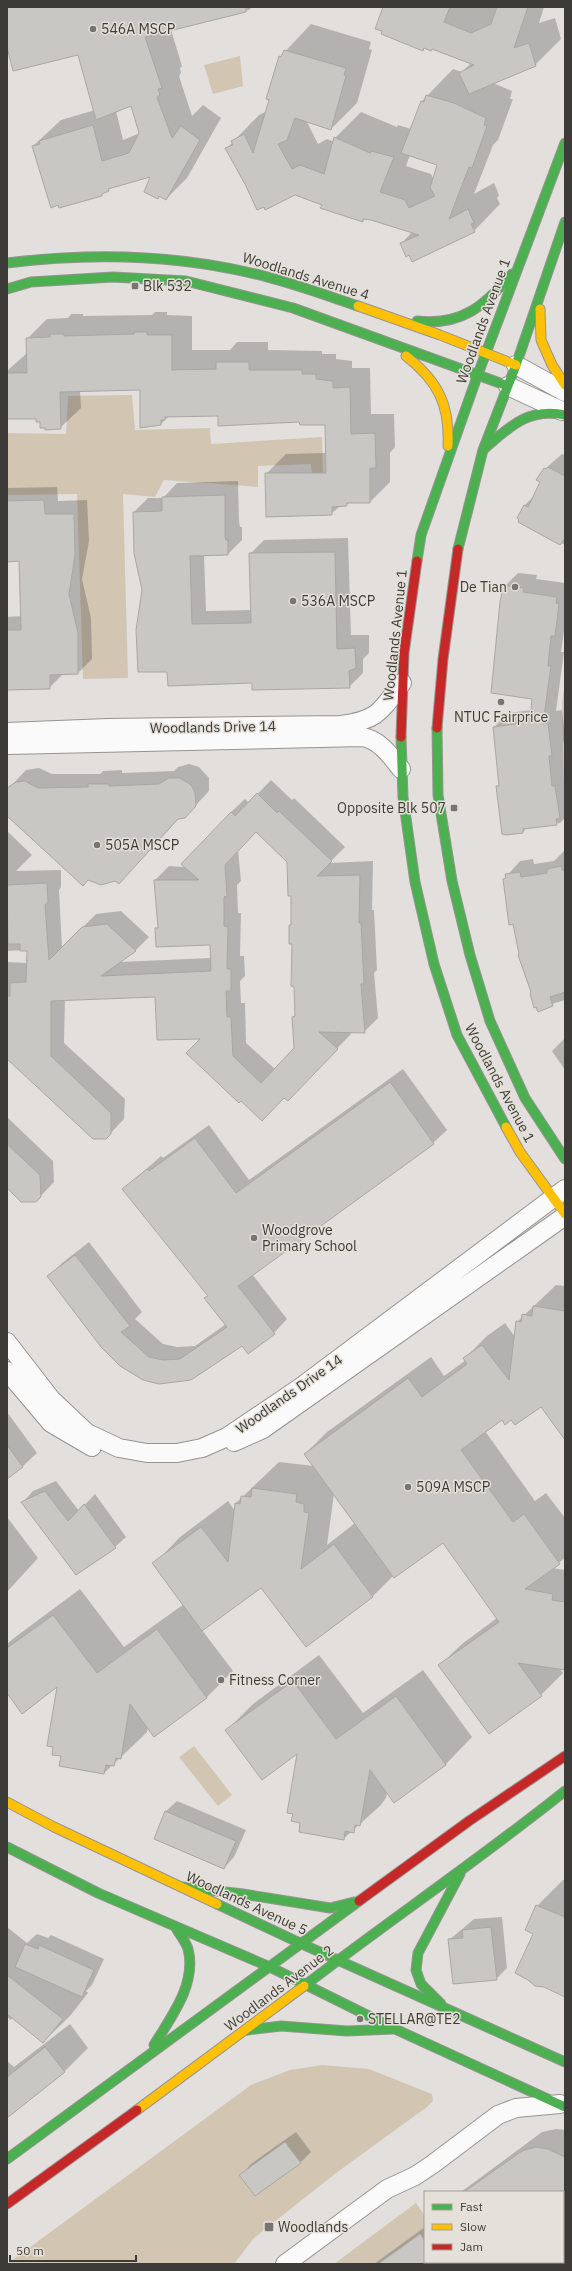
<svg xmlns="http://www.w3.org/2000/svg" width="572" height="2271" viewBox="0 0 572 2271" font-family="'IBM Plex Sans',sans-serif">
<rect width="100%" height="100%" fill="#e2dfdc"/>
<path fill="#d2c6b3" d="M240 56 243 86 213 94 204 65Z
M132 395 135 430 210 428 211 444 322 437 323 475H312L311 464 258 466V487L164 480 155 497 123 494 128 678 83 679 77 494 7 495V433L66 434 68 396Z
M565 681V816L562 704Z
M194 1746 232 1795 218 1806 179 1757Z
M322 2065 369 2069 432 2094 433 2101 427 2107 336 2173 254 2238 234 2264H7L251 2085 290 2070Z
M416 2203 425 2216V2262H459L460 2264H334Z"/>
<path fill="#0003" fill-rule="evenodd" d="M7 7H252L249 10 171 30 182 66 180 68 181 73 179 76 192 116 203 105 221 118 187 178 166 199 160 195 158 198 152 175 111 187 101 195 33 146 61 120 95 110 79 53 7 43ZM132 105 140 133 123 140 116 111Z
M384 7H544L539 23 555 18 561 39 535 65 493 83 512 91 510 99H513L498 140 493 145 474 194 494 183 499 195 497 198 500 204 474 231 409 254 401 244 412 232 365 218 362 221 295 194 257 209 227 148 259 115 267 111 280 57 311 24 371 42 369 49 372 50 357 103 331 129 306 120 318 144 327 139 334 142 335 138 361 112 397 127 398 125 411 129 422 101 427 96 453 69 462 72 471 63 432 48 425 47 423 50ZM410 155 438 164 434 180 431 174 406 166Z
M155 312H167V315L192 316V350H230L237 342H268V350L322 351V354H336V359L352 361V368H370L371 414H394L395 447 390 453V482L370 502H350L346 505 340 506 331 514 266 474 286 454 326 453V424L219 415H170L161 424 141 389 80 390 81 408 60 428 37 418H7V371L27 353V339L47 319 68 318 71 314H83V316L152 315Z
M562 454 565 455V545L518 518 525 505 535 495 545 469Z
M238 481 239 522 240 527H242V540L228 554 204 555 206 611 252 610 250 554 264 540 348 538 351 635H369V653L363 659V673L349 687 168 671 144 590 134 512 148 498H163L177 483Z
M57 487 58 501 87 500 89 541 82 579 91 618 92 659 78 673 63 674 49 688 7 689V617L22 616 20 560 7 561V488Z
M518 573 537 575 536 579 565 583V624L561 652H564L556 711 562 710 565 736 563 744 565 818 560 823 527 827 523 832 497 787 500 784 494 727 508 713 532 710 533 698 504 587Z
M189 764 199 767 209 778V791L185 817 179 818 119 883 7 815V790L26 770 39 768 52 774H100L103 771 122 770V773L174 771 178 767Z
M271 780 292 800 294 798 345 847 329 863 373 861 372 910H374L377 970 374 973 378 1018 364 1032 348 1031 351 1034 301 1086 285 1096 262 1119 202 1038 156 996 65 999 64 1043 125 1099 124 1119 106 1138 7 1042V962L28 963V950L7 951V831L32 855 16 871 61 870V887L59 890 62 948 96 914 121 911 149 937 136 950 119 962 211 958V944L156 929 159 926 155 880 169 866 185 867 231 812 245 799 249 803ZM256 831 288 861 291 895 292 922 290 925 293 943 296 1014 293 1017 295 1048 275 1069 246 1043 245 1003H241L240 981 245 976 244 956H240L241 913H238L237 885 241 881 238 850Z
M565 850V1000L552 1004 532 992 504 879 520 861 533 859 534 864 554 861Z
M565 1038V1070L552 1051Z
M403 1069 447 1130 433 1143 252 1274 287 1319 274 1333 242 1345 159 1383 49 1276 62 1263 89 1242 142 1312 135 1319 163 1344 177 1347 195 1346 226 1324 209 1295 124 1189 161 1156 163 1158 209 1125 249 1180Z
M7 1117 53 1161 54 1182 36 1201 7 1187Z
M556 1285 565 1286V1430L541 1405 512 1419H502L485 1431 535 1501 546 1493 565 1518V1558L552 1568 565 1570V1669L559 1668 563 1673 541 1695 440 1665 462 1644 497 1618 443 1542 393 1576 373 1596 306 1646 261 1587 202 1630 233 1671 206 1698 148 1726 147 1732 140 1739 104 1773 62 1756 59 1685 7 1691V1644L14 1638 80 1589 124 1647 184 1604 154 1564 180 1537 228 1501 235 1511 236 1503 279 1462 314 1466 305 1454 327 1432 431 1357 444 1376 466 1360 465 1358 487 1336 505 1323 515 1337 517 1322ZM334 1494 355 1523 327 1545Z
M7 1412 37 1453 23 1466 7 1477Z
M56 1481 79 1511 95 1494 126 1537 115 1547 23 1502 33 1491Z
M7 1517 38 1558 7 1592Z
M319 1655 363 1713 423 1670 472 1737 446 1764 394 1802 387 1793 386 1798 380 1806 343 1839 301 1822 294 1813 298 1752 227 1730 253 1704Z
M177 1801 246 1830 234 1857 224 1868 155 1838 166 1811Z
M563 1880H565V1996L534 1933 537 1906Z
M502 1917 507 1968 496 1979 449 1940 474 1919Z
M7 1927 27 1943 37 1934 48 1938 51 1935 104 1959 92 1985 86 1991 88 1993 70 2016 43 2042 13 2017 11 2020 7 2017Z
M70 2024 88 2048 64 2072 7 2116V2061L14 2067Z
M556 2129 565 2130V2264H491L489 2262H563V2192H461L542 2132Z
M296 2132 311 2152 300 2163 241 2175 251 2164Z
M425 2227V2262H434L432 2264H374Z"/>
<path fill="#c9c7c4" stroke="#a9a7a4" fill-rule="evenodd" d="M7 7H246V12L145 37 162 88 158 89 160 95 157 97 172 138 181 126 200 140 166 200 159 196 158 199 144 192 150 177 108 189 109 191 102 194V196L59 208 58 205 51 208 32 146 40 144 39 141 93 125 102 161 129 153 139 133 131 106 96 120 78 55 13 71 7 47Z
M383 7H450L444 22 471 33 491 24 497 7H528L514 48 529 43 536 66 469 94 459 73 474 65 432 49 431 51 424 48 423 51 381 34 382 31 375 29Z
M284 50 346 68 344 75 346 76 331 130 295 118 287 140 278 144 292 169 300 165 324 174 334 137 370 153 371 151 394 157 380 192 405 200 409 208 435 196 430 188 437 165 401 153 421 101 424 102 426 95 454 103 486 118 484 125 487 126 472 168 469 167 449 219 468 209 474 223 471 224 475 232 412 262 409 255 406 257 400 243 419 235 371 220 363 219V222L320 208 322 205 295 195 265 210 264 207 257 210 246 186 225 148 233 145 231 141 244 134 253 153 269 100 266 99 279 56 281 57Z
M134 332H147V335H172V370L216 369V362H249V370H302V374H316V379L333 381V388L350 387 351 434 375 433 376 468H370V503H347V506L332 507V515L266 517 265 473H326L325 425H300L299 422 218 426V416L165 417V420H161V425L140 428V390L60 392 61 429 45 430V428H40V422H36V419H7V373H27L26 338 50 337V334H64V336L134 334Z
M548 467 565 476V538L560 545 518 522 519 520 517 518 524 505 528 507 540 482 536 480 544 468 546 469Z
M225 495V536L226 540H228V555L190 556 192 624 251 623 249 553 335 552 337 649 355 648 356 668 349 671 350 688 252 690V683L168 686 167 672H138L136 630 142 590 134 553 133 512 162 511V497Z
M44 500 45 514H74L75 555 69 594 78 633V674L50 675V689L7 690V630H21L19 561 7 562V501Z
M506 586 524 588 523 592 557 597 556 603 559 604 555 636H551L548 666H551L543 724 548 723 552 756H549L552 786H555L560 818 556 819 557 825 523 829V833L506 835 502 834 496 786H499L493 727 530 722 532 699 491 693 500 602 503 587Z
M169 778H180L191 785 195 792 196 806 185 818 178 819 119 884 115 881 101 885 88 880 83 886 7 816V788L16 782 25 781 38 788 88 787V784H109V786L159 784Z
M257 793 277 813 279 811 332 861 317 876 360 875 359 923H361L364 984H361L365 1033 319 1032 338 1049 288 1101 284 1098 262 1121 241 1101 239 1103 186 1053 200 1039 157 1040 155 997 51 1001V1056L111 1113V1134L106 1139H93L7 1059V996H10V983L26 982 27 951H20V944H8L7 885 47 883 48 902 45 905 49 960 82 927 107 924 136 951 101 976 211 971 210 945 156 947 155 928H158L154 880H199L181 864 231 812 235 816ZM256 832 287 862 288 896H291V925H289V944H292L291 986 294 987 295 1016 292 1017 294 1048 261 1083 233 1056 231 1017H227L226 991H231V969H227L228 927 224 926V897L227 896 225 865Z
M562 866V870H565V992L550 997 553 1006 538 1012 536 1007 534 1008 530 993 531 992 518 955 519 954 513 924 509 925 503 879 506 878 505 874 520 872 521 877 547 873V869Z
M390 1082 434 1144 238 1286 275 1334 248 1354 242 1346 191 1380 159 1384 143 1380 120 1366 101 1347 47 1276 75 1255 130 1326 121 1332 149 1357 163 1360 180 1359 227 1327 204 1298 208 1296 122 1189 147 1169 149 1171 195 1138 236 1193Z
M7 1144 40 1175 41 1197 36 1202H21L7 1188Z
M533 1306 565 1311V1440L541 1407 515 1425 511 1420 505 1425 502 1420 461 1450 513 1522 524 1514 560 1564 525 1589 553 1594 552 1600 565 1602V1670L518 1663 542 1696 489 1734 438 1665 499 1622 443 1543 394 1578 304 1454 408 1378 422 1397 467 1364 463 1358 482 1345 509 1380 516 1321 521 1322 522 1314 532 1316Z
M7 1445 23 1467 7 1479Z
M252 1488 297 1494 296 1502 304 1504V1512L309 1513 301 1569 334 1544 373 1597 306 1647 261 1588 202 1631 152 1563 201 1527 228 1562 235 1503 240 1504 241 1496 251 1497Z
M45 1491 68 1521 84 1504 116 1548 76 1575 21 1502Z
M53 1615 97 1673 157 1629 207 1698 154 1737 130 1704 121 1759 116 1758 114 1766 106 1765 104 1774 59 1766 61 1756 52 1755 53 1747 47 1746 57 1687 22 1714 7 1693V1648Z
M293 1681 336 1739 396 1696 446 1765 394 1803 370 1770 360 1826 355 1825 354 1833 345 1831 344 1840 299 1832 300 1823 291 1821 293 1814 287 1813 297 1754 262 1780 225 1730Z
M165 1811 236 1841 224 1869 154 1839Z
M536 1905 565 1917V1997L544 1987 535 1986 528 1980 515 1973 533 1934 525 1930Z
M491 1927 497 1980 453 1984 448 1939 463 1938 462 1930Z
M25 1944 38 1949 39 1945 94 1970 82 1997 15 1967Z
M7 1975 63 2019 43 2043 7 2014Z
M45 2047 65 2072 7 2118V2077Z
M285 2142 301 2163 255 2196 239 2175Z
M536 2147 548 2149 565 2157V2192H464L522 2151Z
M420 2234 425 2241V2264H378Z"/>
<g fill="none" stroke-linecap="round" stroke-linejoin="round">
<g stroke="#969492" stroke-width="20">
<path id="street" d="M516 365 565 392
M508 386 562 411
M7 732 108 728 341 725C378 720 380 712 402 683
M7 745 362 737C379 739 391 756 401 769
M7 1342 51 1399 87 1433 119 1448 147 1453H177L202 1448 227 1437 301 1387 565 1189
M7 1371 51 1423 92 1447
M234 1442 263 1429 565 1216
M285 2264 387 2189 415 2176 433 2164 498 2115 516 2108 560 2104"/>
</g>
<g stroke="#969492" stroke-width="11">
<path id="fast" d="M7 263C88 253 170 254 251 273 287 281 322 294 358 306
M7 289 31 282 113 277 186 281 293 308 508 386
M417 321C462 326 484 306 512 274
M484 449C509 427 529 407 565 415
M458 549 483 450 516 365 565 222
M417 561 421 535 478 374 565 143
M437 728 438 795 452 881 470 955 490 1021 525 1098 565 1159
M401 737 403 797 415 882 434 964 457 1035 506 1127
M7 1847 98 1893 270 1967
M182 1887 243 1894 330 1908 354 1902
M217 1904 302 1944
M302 1944 565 2062
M270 1967 395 2029 565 2107
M304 1986C390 1920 480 1859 565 1791
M441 2004 421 1984 416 1970 418 1953 460 1874
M247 2030 281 2026 347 2031 393 2029
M154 2045C171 2017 197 1984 188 1949 186 1942 180 1935 176 1928
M7 2159 359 1901"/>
</g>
<g stroke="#969492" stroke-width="11">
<path id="slow" d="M358 306 440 335 516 365
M540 309 541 340 552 365 565 385
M406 356C438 381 450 405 448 446
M506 1127 520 1152 565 1214
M7 1802 54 1827 217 1904
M137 2110 304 1986"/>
</g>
<g stroke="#969492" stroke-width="11">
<path id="jam" d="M437 728 443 659 458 549
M401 737 404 653 417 561
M359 1901 469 1821 565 1756
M7 2204 137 2110"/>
</g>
<use href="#street" stroke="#fbfafa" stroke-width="18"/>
<use href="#fast" stroke="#4caf50" stroke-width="9"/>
<use href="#slow" stroke="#ffc107" stroke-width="9"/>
<use href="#jam" stroke="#c62828" stroke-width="9"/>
</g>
<g fill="#777471" stroke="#e5e0d9" stroke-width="1.5">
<circle cx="93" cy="29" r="4"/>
<rect x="131" y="282" width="8" height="8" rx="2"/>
<circle cx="515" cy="587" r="4"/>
<circle cx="293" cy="601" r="4"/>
<circle cx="501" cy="702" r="4"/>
<rect x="450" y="804" width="8" height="8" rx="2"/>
<circle cx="97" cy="845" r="4"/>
<circle cx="254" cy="1238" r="4"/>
<circle cx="408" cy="1487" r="4"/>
<circle cx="221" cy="1680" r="4"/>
<circle cx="360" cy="2019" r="4"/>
<rect x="264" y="2222" width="10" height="10" rx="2"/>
</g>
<g text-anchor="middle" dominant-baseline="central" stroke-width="3" stroke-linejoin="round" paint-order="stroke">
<g font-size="14" fill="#3d3b38" stroke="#e5e0d9" text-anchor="start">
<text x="101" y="29">546A MSCP</text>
<text x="143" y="286">Blk 532</text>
<text x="507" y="587" text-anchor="end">De Tian</text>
<text x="301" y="601">536A MSCP</text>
<text x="501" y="717" text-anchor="middle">NTUC Fairprice</text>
<text x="446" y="808" text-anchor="end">Opposite Blk 507</text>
<text x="105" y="845">505A MSCP</text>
<text x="262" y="1230">Woodgrove<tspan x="262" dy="16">Primary School</tspan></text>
<text x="416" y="1487">509A MSCP</text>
<text x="229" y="1680">Fitness Corner</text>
<text x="368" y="2019">STELLAR@TE2</text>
<text x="278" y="2227">Woodlands</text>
</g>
<g font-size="14" fill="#3d3b38" stroke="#e5e0d9">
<text transform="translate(306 276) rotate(17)">Woodlands Avenue 4</text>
<text transform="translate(483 321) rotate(-70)">Woodlands Avenue 1</text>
<text transform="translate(395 635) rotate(-84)">Woodlands Avenue 1</text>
<text transform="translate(213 727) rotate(-1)">Woodlands Drive 14</text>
<text transform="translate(500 1083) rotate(62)">Woodlands Avenue 1</text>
<text transform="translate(289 1394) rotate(-35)">Woodlands Drive 14</text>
<text transform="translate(247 1903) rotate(25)">Woodlands Avenue 5</text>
<text transform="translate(279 1988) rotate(-37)">Woodlands Avenue 2</text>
</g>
</g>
<rect width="572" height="2271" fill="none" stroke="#3d3b38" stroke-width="16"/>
<rect x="424" y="2191" width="140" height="72" fill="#e5e0d9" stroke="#a29e99"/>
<rect x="432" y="2204" width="20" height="6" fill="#4caf50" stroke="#a29e99"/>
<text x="460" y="2211" font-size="12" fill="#3d3b38">Fast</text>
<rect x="432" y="2224" width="20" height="6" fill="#ffc107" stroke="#a29e99"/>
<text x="460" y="2231" font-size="12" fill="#3d3b38">Slow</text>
<rect x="432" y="2244" width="20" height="6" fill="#c62828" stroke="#a29e99"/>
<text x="460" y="2251" font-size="12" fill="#3d3b38">Jam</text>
<path d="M10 2255v6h126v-6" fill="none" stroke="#3d3b38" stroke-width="2"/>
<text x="16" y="2255" font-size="12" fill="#3d3b38" stroke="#e5e0d9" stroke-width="3" paint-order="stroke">50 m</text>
</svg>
